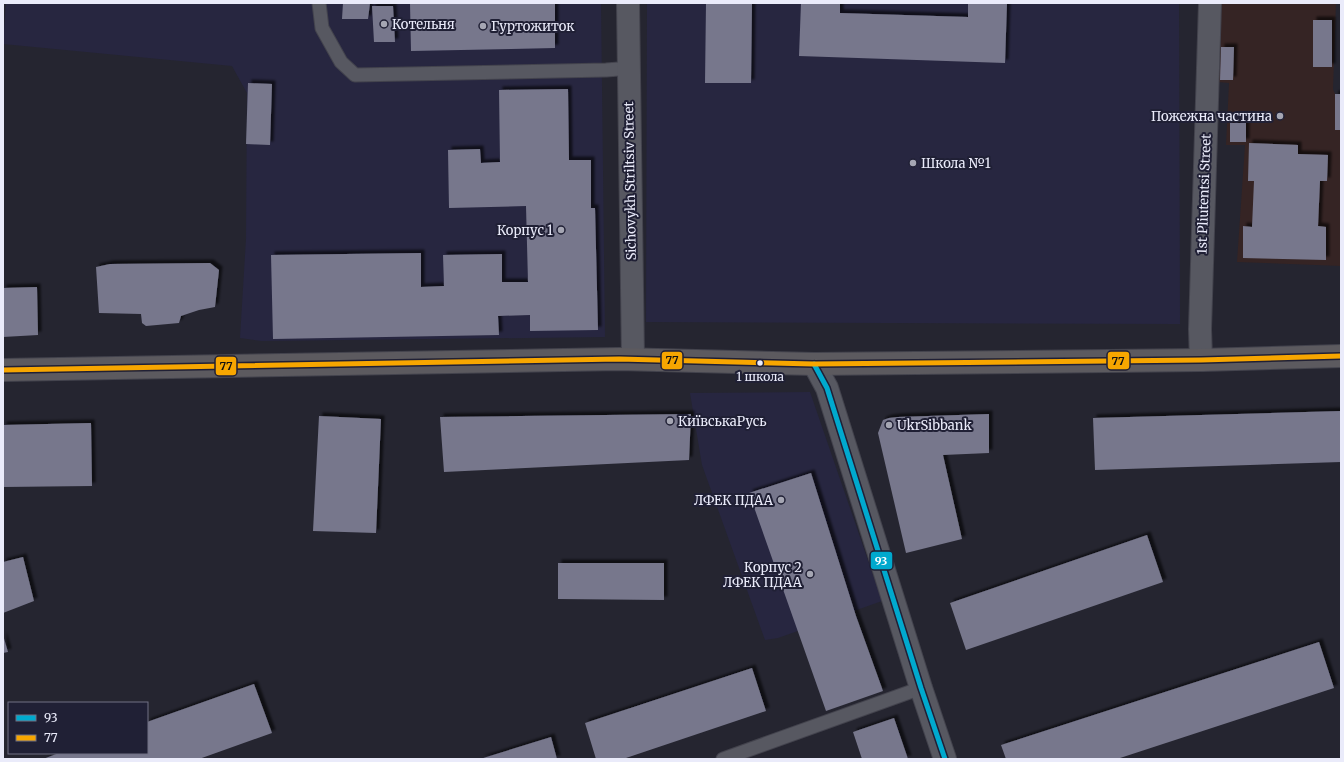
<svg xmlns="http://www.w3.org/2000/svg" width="1344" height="762" viewBox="0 0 1344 762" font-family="Merriweather,serif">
<defs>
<filter id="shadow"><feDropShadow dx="3.5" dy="-3.5" stdDeviation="1" flood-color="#0009"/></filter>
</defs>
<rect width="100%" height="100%" fill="#252530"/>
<path fill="#352424" d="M1220 3H1336L1333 89 1335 94H1341V266L1237 262 1245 145H1226L1229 83 1218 82Z"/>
<path fill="#272640" d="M6 3H601L605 337 262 341 240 338 246 239 247 93 232 66 3 44Z
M647 3H1179L1180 324 646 322Z
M810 392 882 601 778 638 765 640 702 465 690 393Z"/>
<path fill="#77778c" filter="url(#shadow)" d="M343 3H370L368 19H342Z
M410 3H555V48L411 51Z
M706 3H752L751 83H705Z
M801 3H840V13L968 17V3H1007L1005 63 799 56Z
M372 6H393L395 42H374Z
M1313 20H1332V67H1313Z
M1221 47H1234L1233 80H1220Z
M248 83 272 84 270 145 246 144Z
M568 89 569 160H591V208H595L598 330 530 331V315L498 316 499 335 273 339 271 255 421 253V287L444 286 443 255 502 254V282H528L526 206 449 208 448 150 480 149 481 163 500 162 499 90Z
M1335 94H1341V130H1335Z
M1230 123H1246V142H1230Z
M1249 143 1298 145V154L1328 155 1327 181H1320L1318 226 1326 227V260L1243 258V226L1252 227 1254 181H1248Z
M210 263 219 270 215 307 199 310 181 316 179 323 146 326 142 323 141 314 99 313 96 267 110 264Z
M37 287 38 335 3 337V288Z
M1341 411V462L1095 470 1093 418Z
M691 414 689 460 444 472 440 417Z
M989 414V453L943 455 962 539 906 553 878 433 883 420 889 418 898 417Z
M319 416 381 419 376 533 313 531Z
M91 423 92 486 3 487V425Z
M811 473 856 616 883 691 826 711 749 493Z
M1147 535 1163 582 966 650 950 603Z
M23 557 34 601 3 613V562Z
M558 563H664V600L558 599Z
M3 635 8 652 3 653Z
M1319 642 1334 688 1117 759H1006L1001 745Z
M752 668 766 711 623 759H596L585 723Z
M254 684 272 733 199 759H43L59 753H147V722Z
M894 718 908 759H862L853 732Z
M551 737 557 759H480Z"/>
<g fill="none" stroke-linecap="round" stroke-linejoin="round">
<g stroke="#43434d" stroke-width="15">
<path id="service" d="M319 3 322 28 341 62 355 75 606 70 619 69 629 67
M723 759 921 688"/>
</g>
<g stroke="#43434d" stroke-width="24">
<path id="minor" d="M628 3 633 359
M1201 360 1200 329 1210 3
M814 364 827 388 921 688 945 759"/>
</g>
<g stroke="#43434d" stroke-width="24">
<path id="secondary" d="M3 370 619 359 814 364 1201 360 1341 356"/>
</g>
<use href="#service" stroke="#575861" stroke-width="13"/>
<use href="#minor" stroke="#575861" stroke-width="22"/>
<use href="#secondary" stroke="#5c5a5f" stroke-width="22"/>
<g stroke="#202035" stroke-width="8">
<path id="bus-1" d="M814 364 827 388 921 688 945 759"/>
</g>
<g stroke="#202035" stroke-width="8">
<path id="bus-2" d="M3 370 619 359 814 364 1201 360 1341 356"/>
</g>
<use href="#bus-1" stroke="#00a9ce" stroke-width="5"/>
<use href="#bus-2" stroke="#f7a600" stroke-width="5"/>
</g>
<g fill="#a5a6b3" stroke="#202035" stroke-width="1.5">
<circle cx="384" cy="24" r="4"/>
<circle cx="483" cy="26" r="4"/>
<circle cx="1280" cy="116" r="4"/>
<circle cx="913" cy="163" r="4"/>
<circle cx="561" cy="230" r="4"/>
<circle cx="670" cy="421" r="4"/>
<circle cx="889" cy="425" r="4"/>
<circle cx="781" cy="500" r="4"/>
<circle cx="810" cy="574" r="4"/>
</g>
<circle fill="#eaebfa" stroke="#202035" stroke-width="1.5" cx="760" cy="363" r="3.5"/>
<g text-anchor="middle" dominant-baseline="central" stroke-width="4" stroke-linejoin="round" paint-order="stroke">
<g font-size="12" fill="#eaebfa" stroke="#202035">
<text x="760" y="376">1 школа</text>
</g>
<g font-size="13" fill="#eaebfa" stroke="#202035" text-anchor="start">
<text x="392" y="24">Котельня</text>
<text x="491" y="26">Гуртожиток</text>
<text x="1272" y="116" text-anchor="end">Пожежна частина</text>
<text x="921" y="163">Школа №1</text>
<text x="553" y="230" text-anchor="end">Корпус 1</text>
<text x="678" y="421">КиївськаРусь</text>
<text x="897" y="425">UkrSibbank</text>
<text x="773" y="500" text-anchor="end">ЛФЕК ПДАА</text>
<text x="802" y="567" text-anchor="end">Корпус 2<tspan x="802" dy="15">ЛФЕК ПДАА</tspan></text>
</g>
<g font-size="13" fill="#eaebfa" stroke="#202035">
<text transform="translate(630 181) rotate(-91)">Sichovykh Striltsiv Street</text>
<text transform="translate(1204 194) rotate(-88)">1st Pliutentsi Street</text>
</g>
</g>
<g stroke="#202035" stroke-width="1.5">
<rect x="661" y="351" width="22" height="19" rx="4" fill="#f7a600"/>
<rect x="1107" y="351" width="23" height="19" rx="4" fill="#f7a600"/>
<rect x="215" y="356" width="22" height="20" rx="4" fill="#f7a600"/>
<rect x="870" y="551" width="23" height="19" rx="4" fill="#00a9ce"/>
</g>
<g font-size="11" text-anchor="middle" font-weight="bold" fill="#fff">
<text x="881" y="565">93</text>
</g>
<g font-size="11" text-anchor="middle" font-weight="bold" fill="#111">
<text x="672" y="364">77</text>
<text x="1118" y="365">77</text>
<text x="226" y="370">77</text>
</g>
<rect width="1344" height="762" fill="none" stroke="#eaebfa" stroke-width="8"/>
<rect x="8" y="702" width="140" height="52" fill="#202035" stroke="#717184"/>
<rect x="16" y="715" width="20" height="6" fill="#00a9ce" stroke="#717184"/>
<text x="44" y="722" font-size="12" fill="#eaebfa">93</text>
<rect x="16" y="735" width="20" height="6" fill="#f7a600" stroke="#717184"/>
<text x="44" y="742" font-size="12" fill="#eaebfa">77</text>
</svg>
